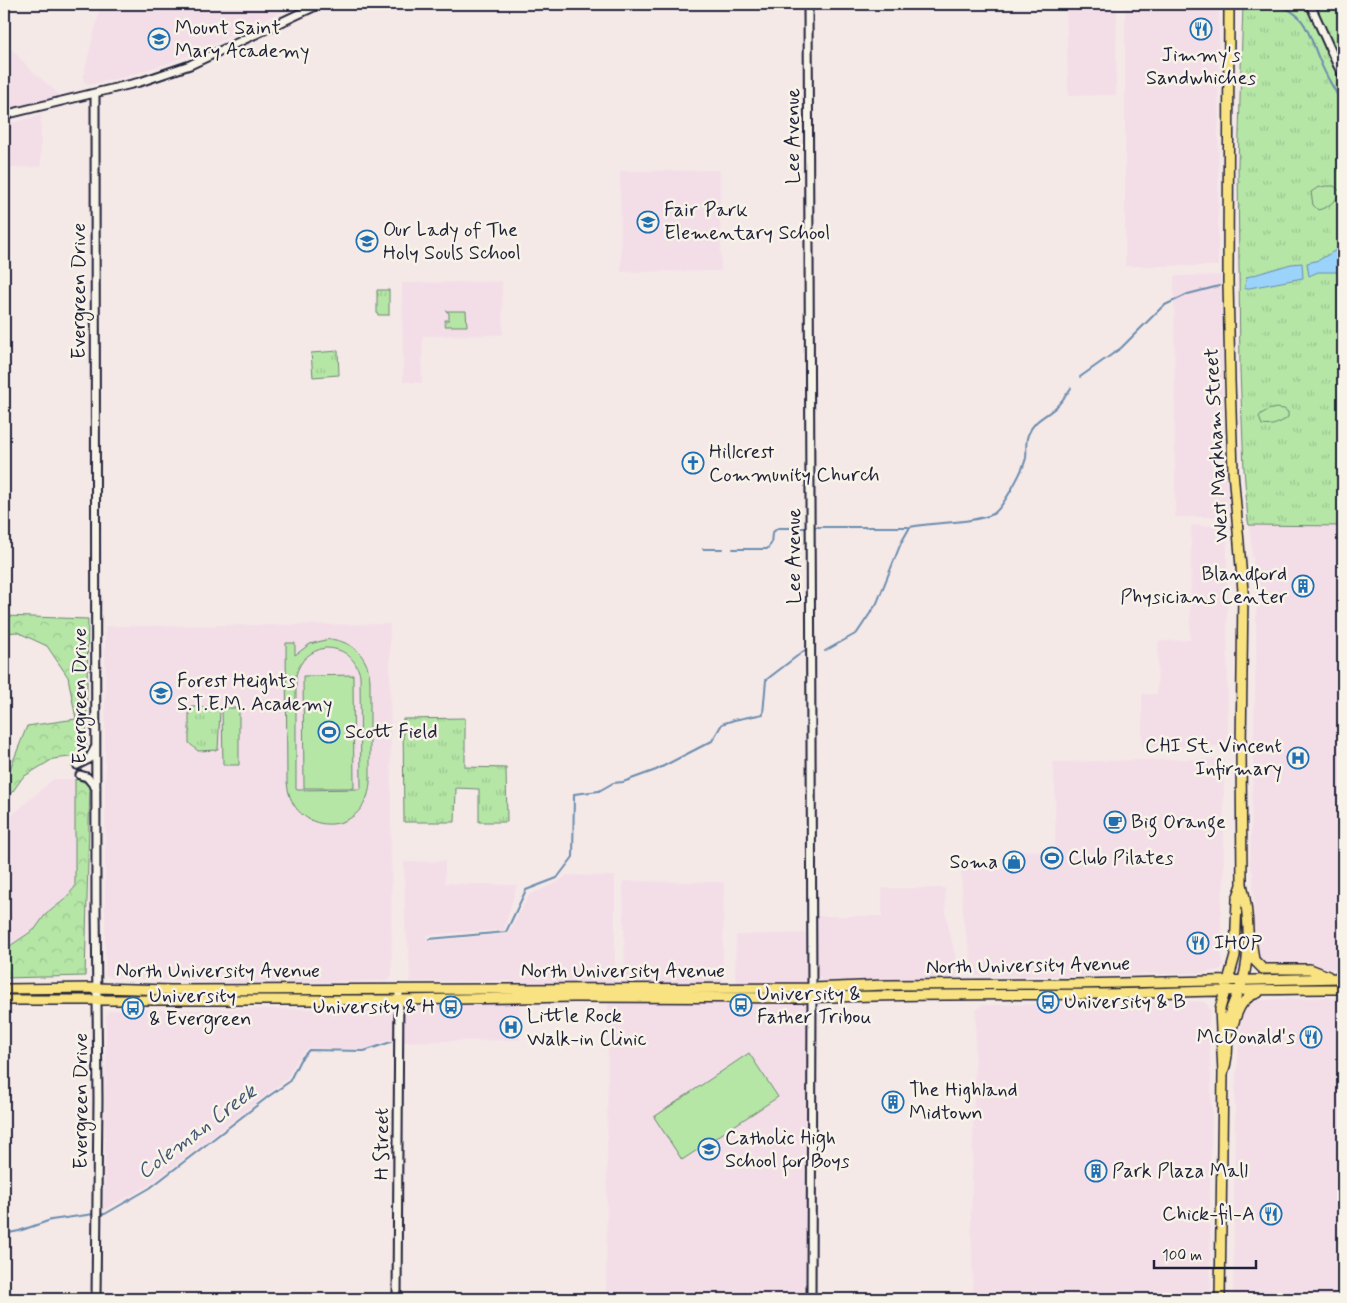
<svg xmlns="http://www.w3.org/2000/svg" width="1347" height="1303" viewBox="0 0 1347 1303" font-family="Mynerve,sans-serif">
<defs>
<pattern id="grass-tufts" width="24" height="20" patternUnits="userSpaceOnUse" patternTransform="scale(1.25)"><rect width="24" height="20" fill="#b5e6a6"/><path d="M3 7l-1-3M5 7V3M7 7l1-3M15 17l-1-3M17 17v-4M19 17l1-3" fill="none" stroke="#9bc590"/></pattern>
<pattern id="forest-crowns" width="20" height="18" patternUnits="userSpaceOnUse" patternTransform="scale(1.25)"><rect width="20" height="18" fill="#b5e6a6"/><path d="M2 6a3 3 0 1 1 6 0M12 15a3 3 0 1 1 6 0" fill="none" stroke="#9bc590"/></pattern>
</defs>
<rect width="100%" height="100%" fill="#f5e9e8"/>
<filter id="ink" filterUnits="userSpaceOnUse"><feTurbulence type="fractalNoise" baseFrequency=".02" numOctaves="2"/><feDisplacementMap in="SourceGraphic" scale="10" xChannelSelector="R" yChannelSelector="G"/><feConvolveMatrix kernelMatrix="1 2 1 2 8 2 1 2 1" color-interpolation-filters="sRGB"/></filter>
<g filter="url(#ink)">
<path fill="#f3dee8" d="M101 4H303L289 8 202 50 163 65 125 77 89 85 84 82 83 77Z
M1066 4H1117L1116 95 1068 96Z
M1125 4H1219L1218 266H1125Z
M13 50 30 69 58 93V96L4 110V54Z
M41 115V167L4 168V125Z
M720 170 721 271 621 272 620 171Z
M1221 275 1224 453 1229 517H1175L1174 276Z
M502 281 503 335 423 336 422 383 403 382 402 283Z
M1191 525 1227 526 1228 746 1142 747V694H1157L1158 641 1190 640Z
M1249 525 1343 526V970L1310 967H1266L1258 963 1254 952 1253 874 1250 866 1256 651V588Z
M390 624 392 975 387 981 246 983 112 978 105 975V626Z
M1182 759H1224V883L1221 903 1222 961 1224 965 1220 970 1204 973 1076 976H975L963 920 961 869H1007V850L1055 851V790L1053 762Z
M53 779H75V887L64 900 45 915 35 929 4 950V822Z
M445 861V883L517 885 504 930 427 935V941L508 934 529 895 557 882 567 875 615 876V980L609 986 499 981 410 982 409 950 405 928 404 862Z
M623 881 724 882 723 983 625 985Z
M882 888H945L946 914 959 973 955 980 823 981 817 974 816 916H882Z
M807 933V980L803 983H738L735 977 736 935Z
M812 997 811 1299H606L608 998Z
M1325 997 1343 998V1299H1233L1235 1089 1240 1030 1243 1014 1247 1003 1257 1000Z
M1200 1001 1206 1003 1211 1011 1209 1019 1212 1112 1210 1205 1211 1299H973L971 1219 976 1010 982 1005Z
M520 1003V1040L406 1042 390 1040 364 1049 308 1048 298 1058 287 1079 148 1186 104 1210 106 1016 108 1011 114 1010 391 1008Z"/>
<path fill="url(#grass-tufts)" stroke="#6c8470" d="M1243 4H1343V526L1249 525 1248 521 1244 469 1240 371 1238 164Z
M377 290H389V315H378L377 313Z
M446 311H466L467 326H445V320H449V313Z
M338 351 339 375 313 377 311 353Z
M191 707H218L220 710 218 750 198 751 189 743V712Z
M465 718V767L506 768 507 822H479V789L456 788 455 822H404L403 719Z"/>
<path fill="url(#forest-crowns)" stroke="#6c8470" d="M4 616 88 619 86 755 53 759 23 777 13 791 4 801V782L8 774 27 726 76 719 68 677 47 646 17 632 4 633Z
M75 779 90 784 85 976 4 978V950L35 929 45 915 64 900 75 887Z"/>
<path fill="#b5e6a6" stroke="#6c8470" fill-rule="evenodd" d="M1325 186H1334L1341 192C1337 200 1327 208 1318 210L1313 205 1311 192 1317 188Z
M1276 408 1284 409 1288 412V417C1281 423 1271 427 1262 425L1259 417 1261 414 1268 410Z
M329 639C353 641 369 657 370 681V783C366 838 291 838 287 782L286 643H295V655L310 644ZM325 648C343 648 355 657 360 675L361 789 297 790 296 789V675C300 660 310 651 325 648Z
M353 675 354 788H304L303 676Z
M222 708H239V765H223Z
M749 1053 778 1097 682 1160 654 1117Z"/>
<path fill="#9bd3fa" stroke="#6b8cae" d="M1343 246V272H1318L1309 276 1307 263 1319 260Z
M1302 263 1303 278 1244 289 1247 277 1291 264Z"/>
<g fill="none" stroke-linecap="round" stroke-linejoin="round">
<path stroke="#6b8cae" stroke-width="2" d="M1277 5C1307 13 1309 36 1320 61 1326 77 1336 91 1343 106
M1080 377 1121 348 1163 306 1188 294 1219 286
M816 527H908
M703 549H722
M733 549H767L771 544 772 533 778 528H805
M825 651 857 633 877 603 901 543 910 527C932 522 975 523 993 514 1003 508 1023 470 1026 458 1027 451 1025 442 1028 435 1034 419 1046 417 1057 406 1062 401 1067 394 1071 388
M429 939 506 932 526 890 557 878 573 857 574 794 599 791 613 783 623 782 656 770 712 741 722 724 734 720 763 714 766 680 805 650
M98 1214H105L150 1188 269 1096 289 1082 300 1060 309 1050 364 1051 391 1042
M4 1234 19 1231 51 1220 94 1214"/>
<g stroke="#22223b" stroke-width="11">
<path id="minor" d="M808 4 812 988 811 1299
M1310 4 1337 64 1343 75
M95 93 96 906 98 1099 96 1299
M4 115 140 82 190 65 320 4
M77 765 89 759 95 748
M80 775 87 777 96 788
M397 1299 399 989"/>
</g>
<g stroke="#22223b" stroke-width="12">
<path id="major" d="M1252 946 1254 960 1263 969H1310L1328 976
M4 989 97 988 171 990 812 988 886 985 1075 984 1343 978
M4 1000H399L574 997 801 998C900 994 999 995 1097 994 1179 993 1261 988 1343 989
M1232 1028C1237 1013 1240 998 1258 993
M1223 1073C1231 1051 1225 1037 1229 1016 1232 1003 1239 992 1243 980 1251 952 1249 912 1242 884L1241 750 1243 591 1233 471 1230 381 1228 281 1229 4
M1220 1299 1223 1073 1220 1009 1235 956 1237 899 1242 885"/>
</g>
<use href="#minor" stroke="#f7f3e8" stroke-width="7"/>
<use href="#major" stroke="#f8e281" stroke-width="9"/>
</g>
</g>
<defs>
<g id="restaurant-ring" transform="scale(1.125)"><circle r="9.5" fill="#f7f3e8" stroke="#1f6fb2" stroke-width="1.5"/><path d="M-5-6h1v4h1v-4h1v4h1v-4h1v5L-1.5 .5V6h-2V.5L-5-1ZM5-6V6H3V1.5H1.5Q1.5-4 5-6Z" fill="#1f6fb2"/></g>
<g id="school-ring" transform="scale(1.125)"><circle r="9.5" fill="#f7f3e8" stroke="#1f6fb2" stroke-width="1.5"/><path d="M0-5L7-2L0 1L-7-2ZM-4 1L0 2.5L4 1V4Q0 6-4 4Z" fill="#1f6fb2"/></g>
<g id="church-ring" transform="scale(1.125)"><circle r="9.5" fill="#f7f3e8" stroke="#1f6fb2" stroke-width="1.5"/><path d="M-1.2-6h2.4v3.5h3.3v2.4h-3.3V6h-2.4V-.1h-3.3v-2.4h3.3Z" fill="#1f6fb2"/></g>
<g id="building-ring" transform="scale(1.125)"><circle r="9.5" fill="#f7f3e8" stroke="#1f6fb2" stroke-width="1.5"/><path d="M-4-6H4V6H1V3H-1V6H-4ZM-2.5-4.3h1.7v1.8h-1.7ZM.8-4.3h1.7v1.8H.8ZM-2.5-1h1.7V.8h-1.7ZM.8-1h1.7V.8H.8Z" fill="#1f6fb2"/></g>
<g id="stadium-ring" transform="scale(1.125)"><circle r="9.5" fill="#f7f3e8" stroke="#1f6fb2" stroke-width="1.5"/><path d="M0-5a6.5 5 0 1 0 0 10a6.5 5 0 1 0 0-10ZM-3.5-1.8h7v3.6h-7Z" fill="#1f6fb2"/></g>
<g id="hospital-ring" transform="scale(1.125)"><circle r="9.5" fill="#f7f3e8" stroke="#1f6fb2" stroke-width="1.5"/><path d="M-5-5h3v3.5h4V-5h3V5h-3V1.5h-4V5h-3Z" fill="#1f6fb2"/></g>
<g id="cafe-ring" transform="scale(1.125)"><circle r="9.5" fill="#f7f3e8" stroke="#1f6fb2" stroke-width="1.5"/><path d="M-5.5-4.5H6V0H3Q3 3.5 0 3.5H-2.5Q-5.5 3.5-5.5 0ZM3-3.2v2h1.7v-2ZM-6 4.5H4V6H-6Z" fill="#1f6fb2"/></g>
<g id="shop-ring" transform="scale(1.125)"><circle r="9.5" fill="#f7f3e8" stroke="#1f6fb2" stroke-width="1.5"/><path d="M-5-2.5h2.3a2.7 3.5 0 0 1 5.4 0H5L5.5 6h-11ZM-1.5-2.5h3a1.5 2.3 0 0 0-3 0Z" fill="#1f6fb2"/></g>
<g id="bus-ring" transform="scale(1.125)"><circle r="9.5" fill="#f7f3e8" stroke="#1f6fb2" stroke-width="1.5"/><path d="M-5-6H5V4H4V6H2V4H-2V6H-4V4H-5ZM-3.5-4V0h7V-4ZM-3.5 1.2v1.5H-2V1.2ZM2 1.2v1.5H3.5V1.2Z" fill="#1f6fb2"/></g>
</defs>
<g fill-rule="evenodd">
<use href="#restaurant-ring" x="1201" y="29"/>
<use href="#school-ring" x="159" y="39"/>
<use href="#school-ring" x="648" y="222"/>
<use href="#school-ring" x="367" y="241"/>
<use href="#church-ring" x="693" y="463"/>
<use href="#building-ring" x="1303" y="586"/>
<use href="#school-ring" x="161" y="693"/>
<use href="#stadium-ring" x="329" y="732"/>
<use href="#hospital-ring" x="1298" y="758"/>
<use href="#cafe-ring" x="1115" y="822"/>
<use href="#stadium-ring" x="1052" y="858"/>
<use href="#shop-ring" x="1014" y="862"/>
<use href="#restaurant-ring" x="1198" y="943"/>
<use href="#bus-ring" x="1048" y="1002"/>
<use href="#bus-ring" x="741" y="1005"/>
<use href="#bus-ring" x="451" y="1007"/>
<use href="#bus-ring" x="133" y="1008"/>
<use href="#hospital-ring" x="511" y="1027"/>
<use href="#restaurant-ring" x="1311" y="1037"/>
<use href="#building-ring" x="893" y="1102"/>
<use href="#school-ring" x="709" y="1149"/>
<use href="#building-ring" x="1096" y="1171"/>
<use href="#restaurant-ring" x="1271" y="1214"/>
</g>
<g text-anchor="middle" dominant-baseline="central" stroke-width="5" stroke-linejoin="round" paint-order="stroke">
<g font-size="20" fill="#22223b" stroke="#f7f3e8" text-anchor="start">
<text x="175" y="28">Mount Saint<tspan x="175" dy="23">Mary Academy</tspan></text>
<text x="1201" y="55" text-anchor="middle">Jimmy's<tspan x="1201" dy="23">Sandwhiches</tspan></text>
<text x="664" y="210">Fair Park<tspan x="664" dy="23">Elementary School</tspan></text>
<text x="383" y="230">Our Lady of The<tspan x="383" dy="23">Holy Souls School</tspan></text>
<text x="709" y="452">Hillcrest<tspan x="709" dy="23">Community Church</tspan></text>
<text x="1287" y="574" text-anchor="end">Blandford<tspan x="1287" dy="23">Physicians Center</tspan></text>
<text x="177" y="681">Forest Heights<tspan x="177" dy="23">S.T.E.M. Academy</tspan></text>
<text x="345" y="732">Scott Field</text>
<text x="1282" y="746" text-anchor="end">CHI St. Vincent<tspan x="1282" dy="23">Infirmary</tspan></text>
<text x="1131" y="822">Big Orange</text>
<text x="1068" y="858">Club Pilates</text>
<text x="998" y="862" text-anchor="end">Soma</text>
<text x="1214" y="943">IHOP</text>
<text x="757" y="994">University &amp;<tspan x="757" dy="23">Father Tribou</tspan></text>
<text x="149" y="996">University<tspan x="149" dy="23">&amp; Evergreen</tspan></text>
<text x="1064" y="1002">University &amp; B</text>
<text x="435" y="1007" text-anchor="end">University &amp; H</text>
<text x="527" y="1016">Little Rock<tspan x="527" dy="23">Walk-in Clinic</tspan></text>
<text x="1295" y="1037" text-anchor="end">McDonald's</text>
<text x="909" y="1090">The Highland<tspan x="909" dy="23">Midtown</tspan></text>
<text x="725" y="1138">Catholic High<tspan x="725" dy="23">School for Boys</tspan></text>
<text x="1112" y="1171">Park Plaza Mall</text>
<text x="1255" y="1214" text-anchor="end">Chick-fil-A</text>
</g>
<g font-size="20" fill="#22223b" stroke="#f7f3e8">
<text transform="translate(793 136) rotate(-90)">Lee Avenue</text>
<text transform="translate(79 291) rotate(-90)">Evergreen Drive</text>
<text transform="translate(1217 445) rotate(-93)">West Markham Street</text>
<text transform="translate(794 556) rotate(-90)">Lee Avenue</text>
<text transform="translate(80 696) rotate(-90)">Evergreen Drive</text>
<text transform="translate(1028 966) rotate(-1)">North University Avenue</text>
<text x="218" y="971">North University Avenue</text>
<text x="623" y="971">North University Avenue</text>
<text transform="translate(81 1101) rotate(-90)">Evergreen Drive</text>
<text transform="translate(382 1144) rotate(-90)">H Street</text>
</g>
<g font-size="21" font-style="italic" fill="#465774" stroke="#f7f3e8">
<text transform="translate(197 1132) rotate(-37)">Coleman Creek</text>
</g>
</g>
<rect width="1347" height="1303" fill="none" stroke="#f7f3e8" stroke-width="20"/>
<rect x="10" y="10" width="1327" height="1283" fill="none" stroke="#22223b" stroke-width="2" filter="url(#ink)"/>
<path d="M1154 1260v8h102v-8" fill="none" stroke="#22223b" stroke-width="2.5"/>
<text x="1162" y="1260" font-size="15" fill="#22223b" stroke="#f7f3e8" stroke-width="4" paint-order="stroke">100 m</text>
</svg>
